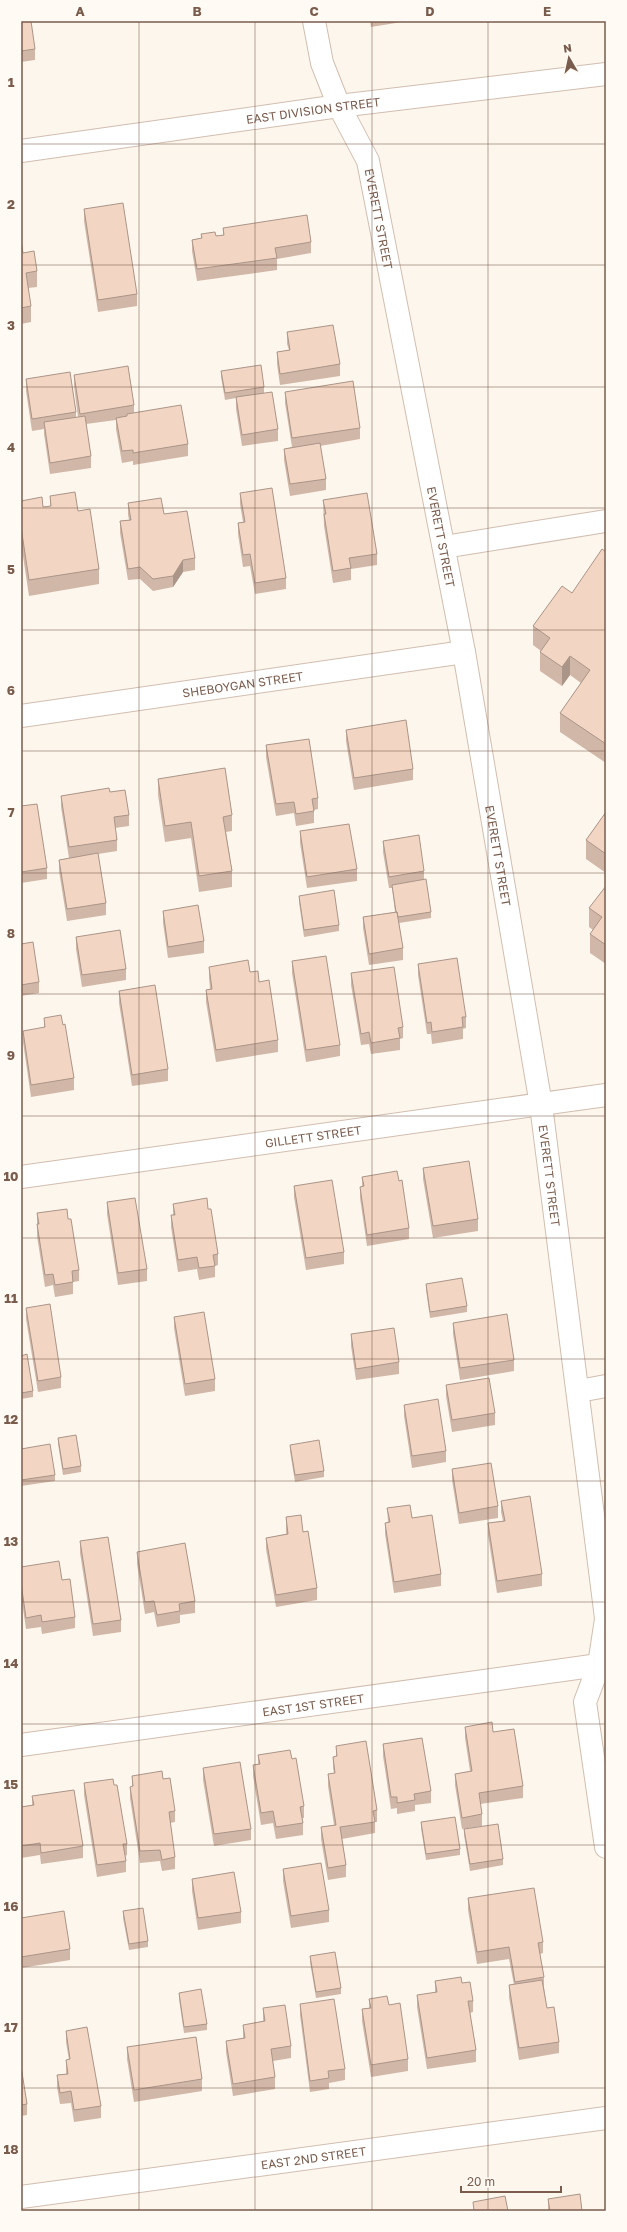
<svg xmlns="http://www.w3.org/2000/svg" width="627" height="2232" viewBox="0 0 627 2232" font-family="'Golos Text',sans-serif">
<rect width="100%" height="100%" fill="#fdf6ec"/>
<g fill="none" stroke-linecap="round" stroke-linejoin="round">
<g stroke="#d1beb0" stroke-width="24">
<g id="minor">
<path id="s1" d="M314 21 322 63 339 106 368 161 464 652 541 1105 606 1618"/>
<path id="s2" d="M21 151 339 106 606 74"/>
<path d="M444 547 606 521"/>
<path id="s3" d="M21 716 464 652"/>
<path id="s4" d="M21 1177 606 1095"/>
<path d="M579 1391 606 1386"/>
<path d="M606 1619 599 1665 585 1702 606 1847"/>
<path id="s5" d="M21 1745 606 1664"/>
<path id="s6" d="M21 2197 606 2118"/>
</g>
</g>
<use href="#minor" stroke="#fff" stroke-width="22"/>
</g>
<path fill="#d1b7a8" d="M21 21 35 49V60L21 62Z
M370 21H408L371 27Z
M84 209 137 294V306L98 312 84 221Z
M223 228 311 242V253L277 259V270L197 281 192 251V240L201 238V234L216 236 223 235Z
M21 241 23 253 37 271V287L28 288 31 306V322L21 324Z
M287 332 340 364V376L280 385 277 364V352L289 350 287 344Z
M221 371 264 387V393L278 429V441L242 446 236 409V398L225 400 221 377Z
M74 375 134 405V413L188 444V456L133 465V461L122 463 116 429V420L86 424 91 456V468L50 474 44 434V429L32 431 26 391V379L76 412V417H78L74 386Z
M285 392 360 428V439L320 446 326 479V490L290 496 284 460V449L292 447 285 403Z
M240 493 286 578V589L255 594 250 566 243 567 238 534V523L243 522 240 504Z
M50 496 78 511 99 569V584L29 596 21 543V501L43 507 50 506Z
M323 500 377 554V565L351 569V580L333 583 324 526Z
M128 503 164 514 195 558V570L183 572 173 587 153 591 140 579 128 580 120 533V521L129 520 128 515Z
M606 552V763L560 732V713L581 683 570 675 562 686 540 671V652L541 651 533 645V626L572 593Z
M346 730 413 769V780L354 790 346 741Z
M266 745 318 798V809L314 810V823L296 826 294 813 276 816 266 757Z
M158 779 232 815V831L226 832 232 871V887L199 892 191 838 165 842 158 795Z
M110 792 129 815V826L115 828 117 840V851L98 854 106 903V915L67 921 59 871V860L69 858 61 807V796Z
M21 806 47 868V879L21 883Z
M606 812V873L586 859V840Z
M300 831 357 869V881L307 888 300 843Z
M383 841 424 871V879L431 912V918L399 923 403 948V960L369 965 363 928V917L395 912 392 888H389L383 852Z
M606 886V964L590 953V934L593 930 589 927V908Z
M299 896 339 925V931L304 937 299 902Z
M163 911 204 941V953L168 958 163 923Z
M76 937 126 969V980L82 987 76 949Z
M21 944 39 982V993L21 996Z
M292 961 340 1045V1056L306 1062 292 973Z
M418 964 466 1017V1028L463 1029V1039L432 1044 431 1034H427L418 975Z
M209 967 250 972 259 982 278 1040V1052L216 1062 206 1002V990L210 989 209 978Z
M351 973 403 1027V1038L400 1039V1050L371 1054 369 1044 361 1045 351 985Z
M119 991 168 1069V1081L132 1086 119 1003Z
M44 1018 63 1025 74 1078V1090L31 1097 23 1042V1031L44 1028Z
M423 1168 478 1219V1231L433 1238 423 1179Z
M362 1177 399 1181 409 1228V1239L367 1246 360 1198V1187H362Z
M294 1186 344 1252V1264L306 1270 294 1197Z
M107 1202 147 1269V1281L118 1285 107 1214Z
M173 1204 208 1209 218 1254V1265L215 1266V1277L199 1280 197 1269 178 1272 171 1227V1215H173Z
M37 1213 68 1219 79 1270V1281L73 1282V1294L55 1297 53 1285 45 1287 37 1236Z
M426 1284 467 1306V1312L430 1318 426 1290Z
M26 1308 61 1377V1388L38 1392 26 1319Z
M174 1317 215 1379V1391L185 1396 174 1328Z
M453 1323 514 1360V1371L460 1380 453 1334Z
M351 1334 399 1362V1374L356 1380 351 1346Z
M21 1356 33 1391V1397L21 1399Z
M446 1385 495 1413V1425L452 1432 446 1396Z
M404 1405 446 1451V1462L412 1468 404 1416Z
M58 1438 81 1466V1472L63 1475 58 1444Z
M290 1445 324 1471V1477L295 1482 290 1451Z
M21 1449 55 1475V1481L21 1486Z
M452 1469 498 1506V1518L459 1524 452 1480Z
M501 1501 542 1574V1586L497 1593 488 1535V1523L503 1521 501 1512Z
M387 1508 412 1518 441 1574V1586L394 1593 385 1534V1523L388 1522Z
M286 1517 317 1588V1600L276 1607 266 1549V1538L286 1534Z
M80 1541 121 1620V1632L93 1636 80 1553Z
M137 1552 195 1601V1613L180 1615V1623L157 1627 154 1612 145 1614 137 1564Z
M21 1567 62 1580 75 1617V1628L42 1634 41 1627 26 1629 21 1595Z
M465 1727 493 1732 523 1786V1798L480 1804 482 1814V1826L462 1829 455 1785V1774L470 1771 465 1738Z
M383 1744 431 1791V1803L415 1805V1811L397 1814V1808L391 1809 383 1756Z
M336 1746 377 1810V1822H375V1833L342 1839 346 1865V1877L328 1880 321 1839V1827L334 1825 328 1786V1774L334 1773 333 1768V1757L336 1756Z
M258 1755 292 1759 304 1806V1818H302L303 1823V1835L276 1839 273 1823 261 1825 253 1776V1765L258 1764Z
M203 1768 251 1829V1840L214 1846 203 1780Z
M132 1776 163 1779 175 1811V1822L170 1823 175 1857V1869L162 1871 160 1861 140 1863 130 1798V1787L132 1786Z
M84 1783 114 1785 127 1844V1855L125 1856 126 1861V1872L97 1877 84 1795Z
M32 1796 83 1846V1858L41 1864 40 1855 21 1858V1807L32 1805Z
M421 1822 460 1849V1855L426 1860 421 1828Z
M464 1829 503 1859V1865L470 1871 464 1835Z
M283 1869 329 1910V1922L291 1928 283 1881Z
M192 1879 241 1912V1923L198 1930 192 1891Z
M468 1898 543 1942V1953L540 1954 544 1977V1987L547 2008 559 2042V2053L519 2060 509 1997V1985H514L509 1959 477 1964 468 1910Z
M123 1911 148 1941V1947L129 1950 123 1918Z
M21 1918 70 1949V1960L21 1968Z
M310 1956 341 1988V1994L316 1998 310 1962Z
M435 1981 462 1983 473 2001V2012L470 2013 476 2050V2062L427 2069 417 2007V1995L435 1993Z
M179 1993 207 2024V2030L184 2033 179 1999Z
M369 1999 389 2005 408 2059V2071L371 2077 362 2021V2009L369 2008Z
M300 2004 345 2069V2080L329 2083V2089L310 2092 300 2015Z
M263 2008 291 2046V2058L273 2061 275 2077V2089L233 2096 226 2052V2041L243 2038V2025L263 2021Z
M66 2031 101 2106V2118L74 2122 71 2103 60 2104 57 2087V2075L66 2074V2060H69L66 2042Z
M127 2047 202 2079V2091L134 2102 127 2059Z
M21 2066 27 2104V2115L21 2116Z
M548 2199 582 2211H548Z"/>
<path fill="#aa9588" d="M183 560V572L173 587V576Z
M570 656V675L562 686V667Z"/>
<path fill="#f3d5c3" stroke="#aa9588" d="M21 21H31L35 49 21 51Z
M123 203 137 294 98 300 84 209Z
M307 215 311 242 275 248 277 258 197 269 192 240 202 238 201 234 215 232 216 236 224 235 223 228Z
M21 241 23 253 34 251 37 271 26 273 31 306 21 308Z
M333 325 340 364 280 374 277 352 290 350 287 332Z
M261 365 264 387 225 393 221 371Z
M128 366 134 405 80 414 74 375Z
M70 372 76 412 32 419 26 379Z
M353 381 360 428 292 438 285 392Z
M272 392 278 429 242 435 236 397Z
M181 405 188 444 133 453V450L122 451 116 418 127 416V414Z
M85 416 91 456 50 463 44 422Z
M320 443 326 479 290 484 284 449Z
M272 488 286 578 255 583 250 554 243 555 238 523 245 522 240 493Z
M75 492 78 511 90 509 99 569 29 580 21 527V501L42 497 43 507 51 506 50 496Z
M367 493 377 554 349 558 351 568 333 571 324 514H326L323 500Z
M161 498 164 514 187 511 195 558 183 560 173 576 153 579 140 567 128 569 120 521 131 520 128 503Z
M602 549 606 552V744L560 713 590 670 570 656 562 667 540 652 550 638 533 626 562 586 572 593Z
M406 720 413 769 354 778 346 730Z
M309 739 318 798 312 799 314 811 296 814 294 802 276 804 266 745Z
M225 768 232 815 223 817 232 871 199 876 191 822 165 826 158 779Z
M109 788 110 792 125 790 129 815 114 817 117 840 69 847 61 796Z
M37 804 47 868 21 872V806Z
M606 812V854L586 840Z
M349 824 357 869 307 877 300 831Z
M419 835 424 871 389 877 383 841Z
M98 853 106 903 67 909 59 860Z
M426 879 431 912 398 917 397 912H396L392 885Z
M606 886V945L590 934 602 917 589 908Z
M334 890 339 925 304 930 299 896Z
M198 905 204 941 168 947 163 911Z
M397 912 403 948 369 954 363 917Z
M120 930 126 969 82 975 76 937Z
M33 942 39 982 21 985V944Z
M326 956 340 1045 306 1050 292 961Z
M457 958 466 1017H462L463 1027 432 1032 431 1022 427 1023 418 964Z
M248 960 250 972 258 971 259 982 269 980 278 1040 216 1050 206 990 212 989 209 967Z
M394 967 403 1027 398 1028 400 1038 371 1043 369 1032 361 1034 351 973Z
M155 985 168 1069 132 1075 119 991Z
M61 1015 63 1025 65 1024 74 1078 31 1085 23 1031 45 1027 44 1018Z
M469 1161 478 1219 433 1226 423 1168Z
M397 1171 399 1181 402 1180 409 1228 367 1235 360 1187 364 1186 362 1177Z
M332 1180 344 1252 306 1258 294 1186Z
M135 1198 147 1269 118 1273 107 1202Z
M207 1198 208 1209H211L218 1254 213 1255 215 1266 199 1268 197 1257 178 1260 171 1215H175L173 1204Z
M67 1209 68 1219H71L79 1270 72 1271 73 1282 55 1285 53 1274 45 1275 37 1224H39L37 1213Z
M462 1278 467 1306 430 1312 426 1284Z
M50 1304 61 1377 38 1381 26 1308Z
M204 1312 215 1379 185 1384 174 1317Z
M507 1314 514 1360 460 1368 453 1323Z
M394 1328 399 1362 356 1369 351 1334Z
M27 1354 33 1391 21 1393V1356Z
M489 1378 495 1413 452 1420 446 1385Z
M438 1399 446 1451 412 1456 404 1405Z
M76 1435 81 1466 63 1469 58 1438Z
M319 1440 324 1471 295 1475 290 1445Z
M50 1444 55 1475 21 1480V1449Z
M491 1463 498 1506 459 1513 452 1469Z
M530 1496 542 1574 497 1581 488 1523 505 1521 501 1501Z
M410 1505 412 1518 432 1515 441 1574 394 1582 385 1523 390 1522 387 1508Z
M301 1515 303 1532 308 1531 317 1588 276 1595 266 1538 288 1534 286 1517Z
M108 1537 121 1620 93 1624 80 1541Z
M185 1543 195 1601 179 1604 180 1611 157 1615 154 1601 145 1602 137 1552Z
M59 1561 62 1580 70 1579 75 1617 42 1622 41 1615 26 1618 21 1583V1567Z
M492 1722 493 1732 514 1729 523 1786 479 1793 482 1814 462 1818 455 1774 472 1771 465 1727Z
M422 1738 431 1791 414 1794 415 1800 397 1803V1797H391L383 1744Z
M366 1741 377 1810 373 1811 375 1822 340 1827 346 1865 328 1868 321 1827 336 1825 328 1774 335 1773 333 1757 337 1756 336 1746Z
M290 1750 292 1759 296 1758 304 1806 300 1807 303 1823 276 1827 273 1811 261 1813 253 1765 260 1764 258 1755Z
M240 1762 251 1829 214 1834 203 1768Z
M162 1771 163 1779 170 1778 175 1811 169 1812 175 1857 162 1860 160 1850 140 1851 130 1787 133 1786 132 1776Z
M113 1779 114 1785H117L127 1844H123L126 1861 97 1865 84 1783Z
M74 1790 83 1846 41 1853 40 1843 21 1846V1807L34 1805 32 1796Z
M455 1817 460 1849 426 1854 421 1822Z
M498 1824 503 1859 470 1864 464 1829Z
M321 1863 329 1910 291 1916 283 1869Z
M234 1872 241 1912 198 1918 192 1879Z
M534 1888 543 1942 538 1943 544 1977 515 1982 509 1947 477 1952 468 1898Z
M143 1908 148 1941 129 1944 123 1911Z
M64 1911 70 1949 21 1957V1918Z
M335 1952 341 1988 316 1992 310 1956Z
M461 1977 462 1983 470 1982 473 2001H468L476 2050 427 2058 417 1995 437 1992 435 1981Z
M542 1980 547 2008 554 2007 559 2042 519 2048 509 1985Z
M201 1989 207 2024 184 2027 179 1993Z
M387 1996 389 2005 400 2003 408 2059 371 2065 362 2009 371 2008 369 1999Z
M334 1999 345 2069 328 2071 329 2078 310 2081 300 2004Z
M285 2005 291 2046 271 2049 275 2077 233 2084 226 2041 245 2038 243 2025 265 2021 263 2008Z
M87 2027 101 2106 74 2110 71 2091 60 2093 57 2075 68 2074 66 2060 70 2059 66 2031Z
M196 2037 202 2079 134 2090 127 2047Z
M21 2066 27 2104 21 2105Z
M580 2194 582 2211H550L548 2199Z
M505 2196 508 2211H474L473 2202Z"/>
<path fill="none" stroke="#7a5c4d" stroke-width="1" stroke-opacity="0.55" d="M139 21V2211M255 21V2211M372 21V2211M488 21V2211M21 144H606M21 265H606M21 387H606M21 508H606M21 630H606M21 751H606M21 873H606M21 994H606M21 1116H606M21 1238H606M21 1359H606M21 1481H606M21 1602H606M21 1724H606M21 1845H606M21 1967H606M21 2088H606"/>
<g text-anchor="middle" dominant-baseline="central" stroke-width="3" stroke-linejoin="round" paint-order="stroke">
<g font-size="12" fill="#7a5c4d" stroke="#fffaf3">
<text stroke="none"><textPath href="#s2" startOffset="295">EAST DIVISION STREET</textPath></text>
<text stroke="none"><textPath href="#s1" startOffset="210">EVERETT STREET</textPath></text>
<text stroke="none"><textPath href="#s1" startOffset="534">EVERETT STREET</textPath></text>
<text stroke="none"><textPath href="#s3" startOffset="224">SHEBOYGAN STREET</textPath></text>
<text stroke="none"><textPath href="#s1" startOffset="858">EVERETT STREET</textPath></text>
<text stroke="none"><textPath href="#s4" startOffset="295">GILLETT STREET</textPath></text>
<text stroke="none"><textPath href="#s1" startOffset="1182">EVERETT STREET</textPath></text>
<text stroke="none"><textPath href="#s5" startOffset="295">EAST 1ST STREET</textPath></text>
<text stroke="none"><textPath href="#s6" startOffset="295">EAST 2ND STREET</textPath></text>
</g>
</g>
<rect width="627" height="2232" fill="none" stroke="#fffaf3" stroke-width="44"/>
<g transform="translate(569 58) rotate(351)" stroke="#fffaf3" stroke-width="3" paint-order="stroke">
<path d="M0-3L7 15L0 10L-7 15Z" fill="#7a5c4d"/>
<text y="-6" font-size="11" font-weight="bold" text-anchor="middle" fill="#7a5c4d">N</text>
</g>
<path d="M461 2186v6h100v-6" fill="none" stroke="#7a5c4d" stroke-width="2"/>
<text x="467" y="2186" font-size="12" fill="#7a5c4d" stroke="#fffaf3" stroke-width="3" paint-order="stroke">20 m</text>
<rect x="22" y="22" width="583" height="2188" fill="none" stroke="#7a5c4d" stroke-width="1.5"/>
<g font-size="13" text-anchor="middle" font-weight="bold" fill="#7a5c4d">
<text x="80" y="16">A</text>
<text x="197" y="16">B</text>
<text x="314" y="16">C</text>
<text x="430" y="16">D</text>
<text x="547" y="16">E</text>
<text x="11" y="87">1</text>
<text x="11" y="209">2</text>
<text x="11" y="330">3</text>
<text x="11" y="452">4</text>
<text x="11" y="574">5</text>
<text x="11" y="695">6</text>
<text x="11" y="817">7</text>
<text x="11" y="938">8</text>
<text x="11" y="1060">9</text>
<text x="11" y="1181">10</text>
<text x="11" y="1303">11</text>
<text x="11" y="1424">12</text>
<text x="11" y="1546">13</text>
<text x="11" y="1668">14</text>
<text x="11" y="1789">15</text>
<text x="11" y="1911">16</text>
<text x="11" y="2032">17</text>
<text x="11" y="2154">18</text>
</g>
</svg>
